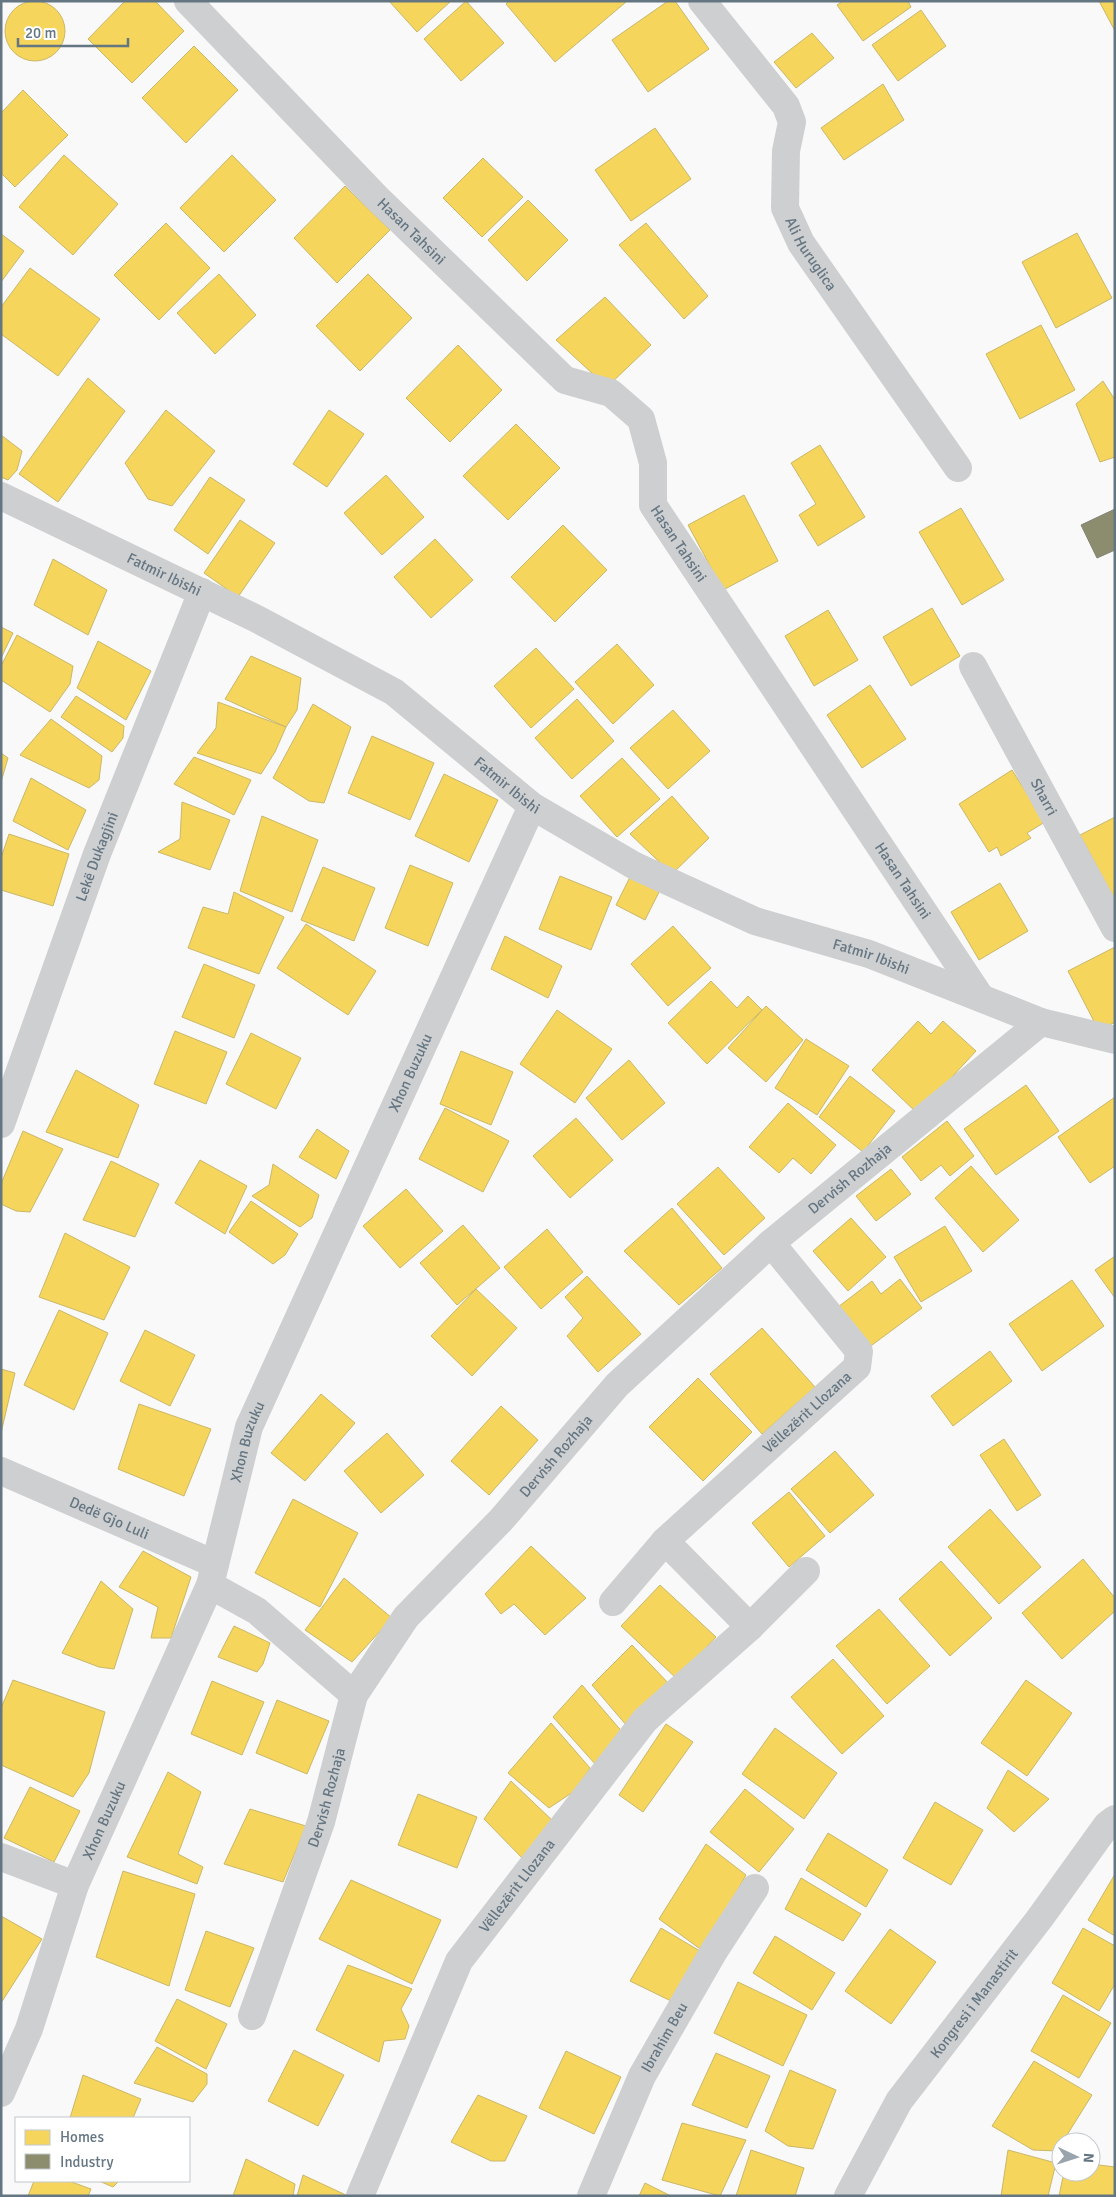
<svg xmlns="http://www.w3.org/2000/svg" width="1116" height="2197" viewBox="0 0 1116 2197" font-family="Signika,sans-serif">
<rect width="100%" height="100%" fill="#f9f9f9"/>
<path fill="#f6d55c" stroke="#cab868" d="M125 1H155L184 31 132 83 88 39Z
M389 1H451L417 32Z
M466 1 504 43 461 81 424 39Z
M509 1H625L626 2 555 62 506 4Z
M668 1H675L709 49 648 92 612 40Z
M843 1H908L911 7 863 41 837 5Z
M1099 1H1115V31Z
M5 31a30 30 0 1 1 60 0a30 30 0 1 1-60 0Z
M921 10 946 46 898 81 872 45Z
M812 33 834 58 796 88 774 62Z
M194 46 238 90 186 143 142 98Z
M883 84 904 120 844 160 821 128Z
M23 90 68 135 15 187 1 173V113Z
M655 128 691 179 631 221 595 170Z
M64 155 118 204 73 255 19 207Z
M232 155 276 200 224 252 180 208Z
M483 158 523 197 482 237 443 198Z
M345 186 390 230 337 283 294 238Z
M528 200 568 240 527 281 488 240Z
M166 223 210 268 159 320 114 275Z
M646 223 708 296 684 319 619 245Z
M1077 233 1112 298 1056 328 1022 262Z
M1 234 24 251 1 282Z
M30 268 100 319 58 376 1 334V307Z
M219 274 256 315 215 354 177 313Z
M368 274 412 318 360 371 316 326Z
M605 297 651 345 607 387 556 340Z
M1041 325 1075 390 1020 419 986 354Z
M458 345 502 390 450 442 406 398Z
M88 378 125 411 58 502 19 474Z
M1103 381 1115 400V457L1100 462 1076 404Z
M166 410 215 451 172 506 148 499 125 463Z
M329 410 364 434 327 487 293 464Z
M516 424 560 468 508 520 463 476Z
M1 435 22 451 17 470 8 480 1 477Z
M820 445 865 517 818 546 799 515 816 504 791 463Z
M386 475 424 517 382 555 344 513Z
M210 477 245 500 208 554 174 530Z
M744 495 778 561 723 590 688 525Z
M961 508 1004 580 962 605 919 532Z
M240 520 275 543 238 597 204 573Z
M563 525 607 570 555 622 511 577Z
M435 539 473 580 431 618 394 577Z
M53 559 107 590 88 635 34 605Z
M932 608 960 656 911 686 883 637Z
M828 610 858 660 814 686 785 636Z
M1 627 13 633 1 658Z
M17 635 73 666 70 684 50 712 1 680V666Z
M98 641 151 671 126 720 77 688Z
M617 644 654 685 613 724 575 682Z
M536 648 574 689 531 728 494 686Z
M251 656 301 678 297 710 286 727 225 699Z
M870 685 906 739 862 768 827 715Z
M76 696 124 726 123 738 112 752 61 717Z
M577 699 614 741 572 779 535 738Z
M218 702 286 727 275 752 261 774 197 753 216 728Z
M313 704 351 727 324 803 309 801 273 778Z
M673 710 710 751 668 789 630 748Z
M51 719 102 756 99 780 89 788 20 755Z
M372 736 434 763 410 820 348 793Z
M1 753 8 758 1 782Z
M194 757 251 780 234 815 174 784Z
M622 758 660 799 617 837 580 796Z
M1012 770 1045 822 1027 833 1031 838 1001 856 997 847 989 852 959 804Z
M444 774 498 800 469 862 415 836Z
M31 778 86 810 68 850 13 821Z
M672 796 709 838 672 874 630 834Z
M182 802 230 820 210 870 158 852 180 839Z
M262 816 318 840 292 912 240 891Z
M1115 817V900L1080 835Z
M9 834 69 854 53 906 1 890V858Z
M410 865 453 883 428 946 385 928Z
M323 867 375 888 354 941 301 920Z
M632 873 661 888 645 920 616 905Z
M560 876 612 897 591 950 539 929Z
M1000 883 1028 931 979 960 951 912Z
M234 892 284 917 259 974 188 948 203 907 228 914Z
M306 924 376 971 348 1015 277 968Z
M673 926 711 968 668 1006 631 964Z
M505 936 562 966 548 998 491 969Z
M1115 947V1022L1099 1031 1068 971Z
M204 964 255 985 234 1038 182 1017Z
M711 981 737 1008 748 996 762 1010 707 1064 668 1023Z
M766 1006 803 1040 766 1082 728 1048Z
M557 1010 612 1049 575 1103 520 1064Z
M918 1021 931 1034 943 1021 976 1051 918 1114 872 1070Z
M175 1031 227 1052 206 1104 154 1084Z
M251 1033 301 1058 276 1109 226 1084Z
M806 1039 849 1066 817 1115 775 1088Z
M461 1051 513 1072 491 1125 440 1104Z
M629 1060 665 1103 622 1140 586 1098Z
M76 1070 139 1105 118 1158 46 1132Z
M850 1076 895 1111 863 1152 819 1117Z
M1026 1085 1059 1131 996 1175 964 1129Z
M1115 1097V1166L1090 1183 1058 1137Z
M788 1103 836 1145 811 1174 793 1158 779 1173 749 1147Z
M445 1108 509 1141 483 1192 419 1159Z
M576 1118 613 1160 570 1198 533 1156Z
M947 1121 974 1156 950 1176 941 1165 921 1181 902 1157Z
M317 1129 349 1151 336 1179 299 1157Z
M23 1131 63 1149 30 1212 16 1211 1 1204V1184Z
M200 1160 247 1186 225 1234 175 1203Z
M111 1161 159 1184 135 1237 83 1220Z
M273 1164 319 1195 312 1218 300 1227 252 1196 269 1185Z
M971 1166 1019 1220 983 1252 935 1198Z
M718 1167 765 1218 724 1255 677 1204Z
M891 1169 911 1194 876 1221 856 1196Z
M406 1189 443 1231 400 1268 363 1226Z
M251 1201 298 1234 285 1255 273 1264 229 1232Z
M672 1208 722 1268 679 1305 624 1251Z
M851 1218 886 1257 848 1291 813 1251Z
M463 1225 500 1268 457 1305 420 1263Z
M945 1226 972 1271 921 1302 894 1257Z
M547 1229 583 1272 541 1309 504 1267Z
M65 1233 130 1267 104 1320 39 1297Z
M1115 1256V1298L1095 1270Z
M587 1276 641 1334 598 1372 567 1336 583 1318 565 1297Z
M900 1279 922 1308 868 1348 838 1307 872 1281 881 1294Z
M1072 1280 1104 1326 1042 1371 1009 1324Z
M476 1289 517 1328 472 1376 431 1336Z
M59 1310 108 1333 74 1410 24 1385Z
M762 1328 815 1387 762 1434 710 1374Z
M145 1330 195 1355 170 1406 120 1381Z
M990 1351 1012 1381 953 1426 931 1396Z
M1 1369 15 1373 1 1433Z
M698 1378 752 1432 703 1481 649 1427Z
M321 1394 355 1423 305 1481 271 1453Z
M139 1404 211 1429 184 1496 118 1469Z
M501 1406 538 1440 489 1495 451 1461Z
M387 1433 424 1475 381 1513 344 1471Z
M1004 1439 1041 1495 1017 1511 980 1455Z
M835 1451 874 1495 830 1533 791 1489Z
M789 1492 825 1536 789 1567 752 1523Z
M293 1499 358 1533 320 1607 255 1573Z
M990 1509 1041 1567 999 1604 948 1547Z
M531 1546 586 1598 545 1635 514 1604 501 1614 485 1594Z
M143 1551 191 1577 171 1638H151L158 1607 119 1587Z
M1083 1559 1115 1598V1611L1062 1659 1022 1613Z
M941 1561 992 1618 950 1656 899 1599Z
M344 1578 392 1618 352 1662 305 1630Z
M101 1581 133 1609 114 1669 99 1667 62 1653Z
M660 1585 716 1637 677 1679 621 1626Z
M879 1609 930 1666 887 1704 836 1646Z
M234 1626 270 1643 263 1664 257 1672 218 1657Z
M632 1645 671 1686 627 1726 592 1685Z
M833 1659 884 1716 842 1754 791 1697Z
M13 1680 105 1712 89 1773 73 1797 1 1765V1708Z
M1026 1680 1072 1713 1027 1776 981 1743Z
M212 1681 264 1702 242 1755 191 1734Z
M582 1685 624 1734 596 1765 553 1717Z
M277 1700 329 1721 307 1774 256 1753Z
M551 1723 590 1768 576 1790 549 1808 508 1773Z
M666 1724 693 1742 643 1812 619 1795Z
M775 1728 837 1773 804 1819 742 1774Z
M1008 1770 1049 1799 1014 1832 987 1808Z
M168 1772 201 1792 178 1854 203 1867 197 1884 127 1857Z
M511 1781 554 1822 525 1861 484 1819Z
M30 1787 80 1811 54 1862 4 1838Z
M745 1789 794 1829 759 1872 710 1832Z
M418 1794 477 1817 457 1868 398 1845Z
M935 1802 983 1830 951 1885 903 1858Z
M250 1809 306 1826 283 1882 224 1864Z
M828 1833 888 1870 866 1907 806 1870Z
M706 1844 746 1875 703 1951 659 1919Z
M123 1871 195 1894 169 1986 96 1957Z
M1115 1874V1936L1088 1920Z
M801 1878 861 1914 843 1941 785 1909Z
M351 1880 441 1920 412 1984 319 1939Z
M1 1916 42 1939 1 2003Z
M661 1928 700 1951 671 2001 630 1981Z
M1083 1928 1115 1946V1984L1099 2011 1052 1983Z
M890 1929 936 1962 891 2024 845 1991Z
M206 1931 254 1948 230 2007 185 1990Z
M775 1936 835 1973 812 2010 753 1973Z
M348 1965 412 1989 401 2009 409 2026 405 2039 384 2041 379 2062 316 2030Z
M738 1982 807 2015 783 2066 714 2033Z
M1063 1995 1111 2023 1079 2078 1031 2051Z
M177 1999 227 2024 206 2069 155 2041Z
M157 2047 207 2074V2084L193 2102 134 2083Z
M294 2050 344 2075 318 2126 268 2101Z
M566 2051 621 2077 594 2134 539 2108Z
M716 2053 770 2076 747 2128 692 2105Z
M1034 2061 1092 2095 1057 2151 1033 2150 992 2126Z
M790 2070 836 2090 813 2149 788 2146 765 2131Z
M83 2075 141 2099 133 2118H70Z
M478 2095 527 2116 505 2161H491L451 2142Z
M682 2123 746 2140 720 2196 662 2180Z
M751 2150 804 2168 795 2196H736Z
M1008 2150 1056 2163 1048 2196H1001Z
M246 2159 295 2184 293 2196H233Z
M1091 2164 1115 2167V2196H1059L1064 2172H1091Z
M303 2175 348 2196H297Z
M34 2181H69L91 2189 88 2196H28Z
M99 2181H119L113 2187Z
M645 2183 671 2196H639Z"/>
<path fill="#8c8c6e" stroke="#808574" d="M1115 509V550L1097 558 1081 525Z"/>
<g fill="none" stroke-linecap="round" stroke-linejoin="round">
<g stroke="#cecfd0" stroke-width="28">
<path id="s1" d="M188 1 376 197 565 380 611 393 641 419 653 463V505L981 998"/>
<path id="s2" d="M702 1 786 106 792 122 786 151 785 208 801 243 958 468"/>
<path id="s3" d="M1 496 257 619 394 692 532 806 635 866 755 921 869 954 1041 1022 1115 1040"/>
<path id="s4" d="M973 666 1115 928"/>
<path id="s5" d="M1 1124 97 854 202 592"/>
<path id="s6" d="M1 1471 215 1564"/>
<path d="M665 1541 750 1627"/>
<path d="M210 1585 257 1611 354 1695"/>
<path id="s7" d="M613 1602 665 1541 857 1367 859 1351 771 1243"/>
<path d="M1 1857 75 1885"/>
<path id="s8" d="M252 2016 321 1822 354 1695 406 1617 501 1520 617 1385 771 1243 1041 1022"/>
<path id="s9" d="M1 2093 29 2029 75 1885 210 1585 249 1427 532 806"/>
<path id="s10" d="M360 2196 459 1961 645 1720 750 1627 806 1571"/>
<path id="s11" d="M591 2196 642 2076 714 1951 755 1888"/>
<path id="s12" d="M848 2196 899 2101 1040 1918 1107 1825 1115 1819"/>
</g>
</g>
<g text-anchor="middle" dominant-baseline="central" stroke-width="5" stroke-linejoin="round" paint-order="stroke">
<g font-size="15" fill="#657683" stroke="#fff">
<text stroke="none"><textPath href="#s1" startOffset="321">Hasan Tahsini</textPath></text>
<text stroke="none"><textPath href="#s2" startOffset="291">Ali Huruglica</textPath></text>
<text stroke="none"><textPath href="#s1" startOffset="756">Hasan Tahsini</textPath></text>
<text stroke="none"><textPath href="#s3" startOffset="181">Fatmir Ibishi</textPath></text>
<text stroke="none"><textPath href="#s3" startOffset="586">Fatmir Ibishi</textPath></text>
<text stroke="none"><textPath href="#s4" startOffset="149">Sharri</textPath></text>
<text stroke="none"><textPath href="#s5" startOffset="284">Lekë Dukagjini</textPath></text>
<text stroke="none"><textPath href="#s1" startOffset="1161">Hasan Tahsini</textPath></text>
<text stroke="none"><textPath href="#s3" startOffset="991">Fatmir Ibishi</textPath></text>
<text stroke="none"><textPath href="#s9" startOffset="1102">Xhon Buzuku</textPath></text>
<text stroke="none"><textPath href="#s8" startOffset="1056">Dervish Rozhaja</textPath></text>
<text stroke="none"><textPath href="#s7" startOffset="272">Vëllezërit Llozana</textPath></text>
<text stroke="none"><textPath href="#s9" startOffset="698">Xhon Buzuku</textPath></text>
<text stroke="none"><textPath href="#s8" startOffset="651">Dervish Rozhaja</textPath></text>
<text stroke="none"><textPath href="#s6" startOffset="118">Dedë Gjo Luli</textPath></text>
<text stroke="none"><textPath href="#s8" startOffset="231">Dervish Rozhaja</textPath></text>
<text stroke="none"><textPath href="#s9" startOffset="292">Xhon Buzuku</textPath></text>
<text stroke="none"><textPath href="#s10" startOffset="350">Vëllezërit Llozana</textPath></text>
<text stroke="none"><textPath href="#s12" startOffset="231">Kongresi i Manastirit</textPath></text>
<text stroke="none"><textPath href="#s11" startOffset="175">Ibrahim Beu</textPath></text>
</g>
</g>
<rect width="1116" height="2197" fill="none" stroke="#657683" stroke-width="5"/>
<rect x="15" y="2117" width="175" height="65" fill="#ffffff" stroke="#c1c8cd"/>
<rect x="25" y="2130" width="25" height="15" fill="#f6d55c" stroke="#c1c8cd"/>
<text x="60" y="2142" font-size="15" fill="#657683">Homes</text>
<rect x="25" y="2154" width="25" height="15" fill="#8c8c6e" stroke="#c1c8cd"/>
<text x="60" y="2167" font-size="15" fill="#657683">Industry</text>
<g transform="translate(1076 2157) rotate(94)"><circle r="24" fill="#ffffff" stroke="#c1c8cd"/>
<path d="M0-4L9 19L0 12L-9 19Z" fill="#99a4ac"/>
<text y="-8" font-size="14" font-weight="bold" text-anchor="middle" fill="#657683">N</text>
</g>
<path d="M18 38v8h110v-8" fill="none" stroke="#657683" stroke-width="2.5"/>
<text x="25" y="38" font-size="15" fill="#657683" stroke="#ffffff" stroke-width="4" paint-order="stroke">20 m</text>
</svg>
